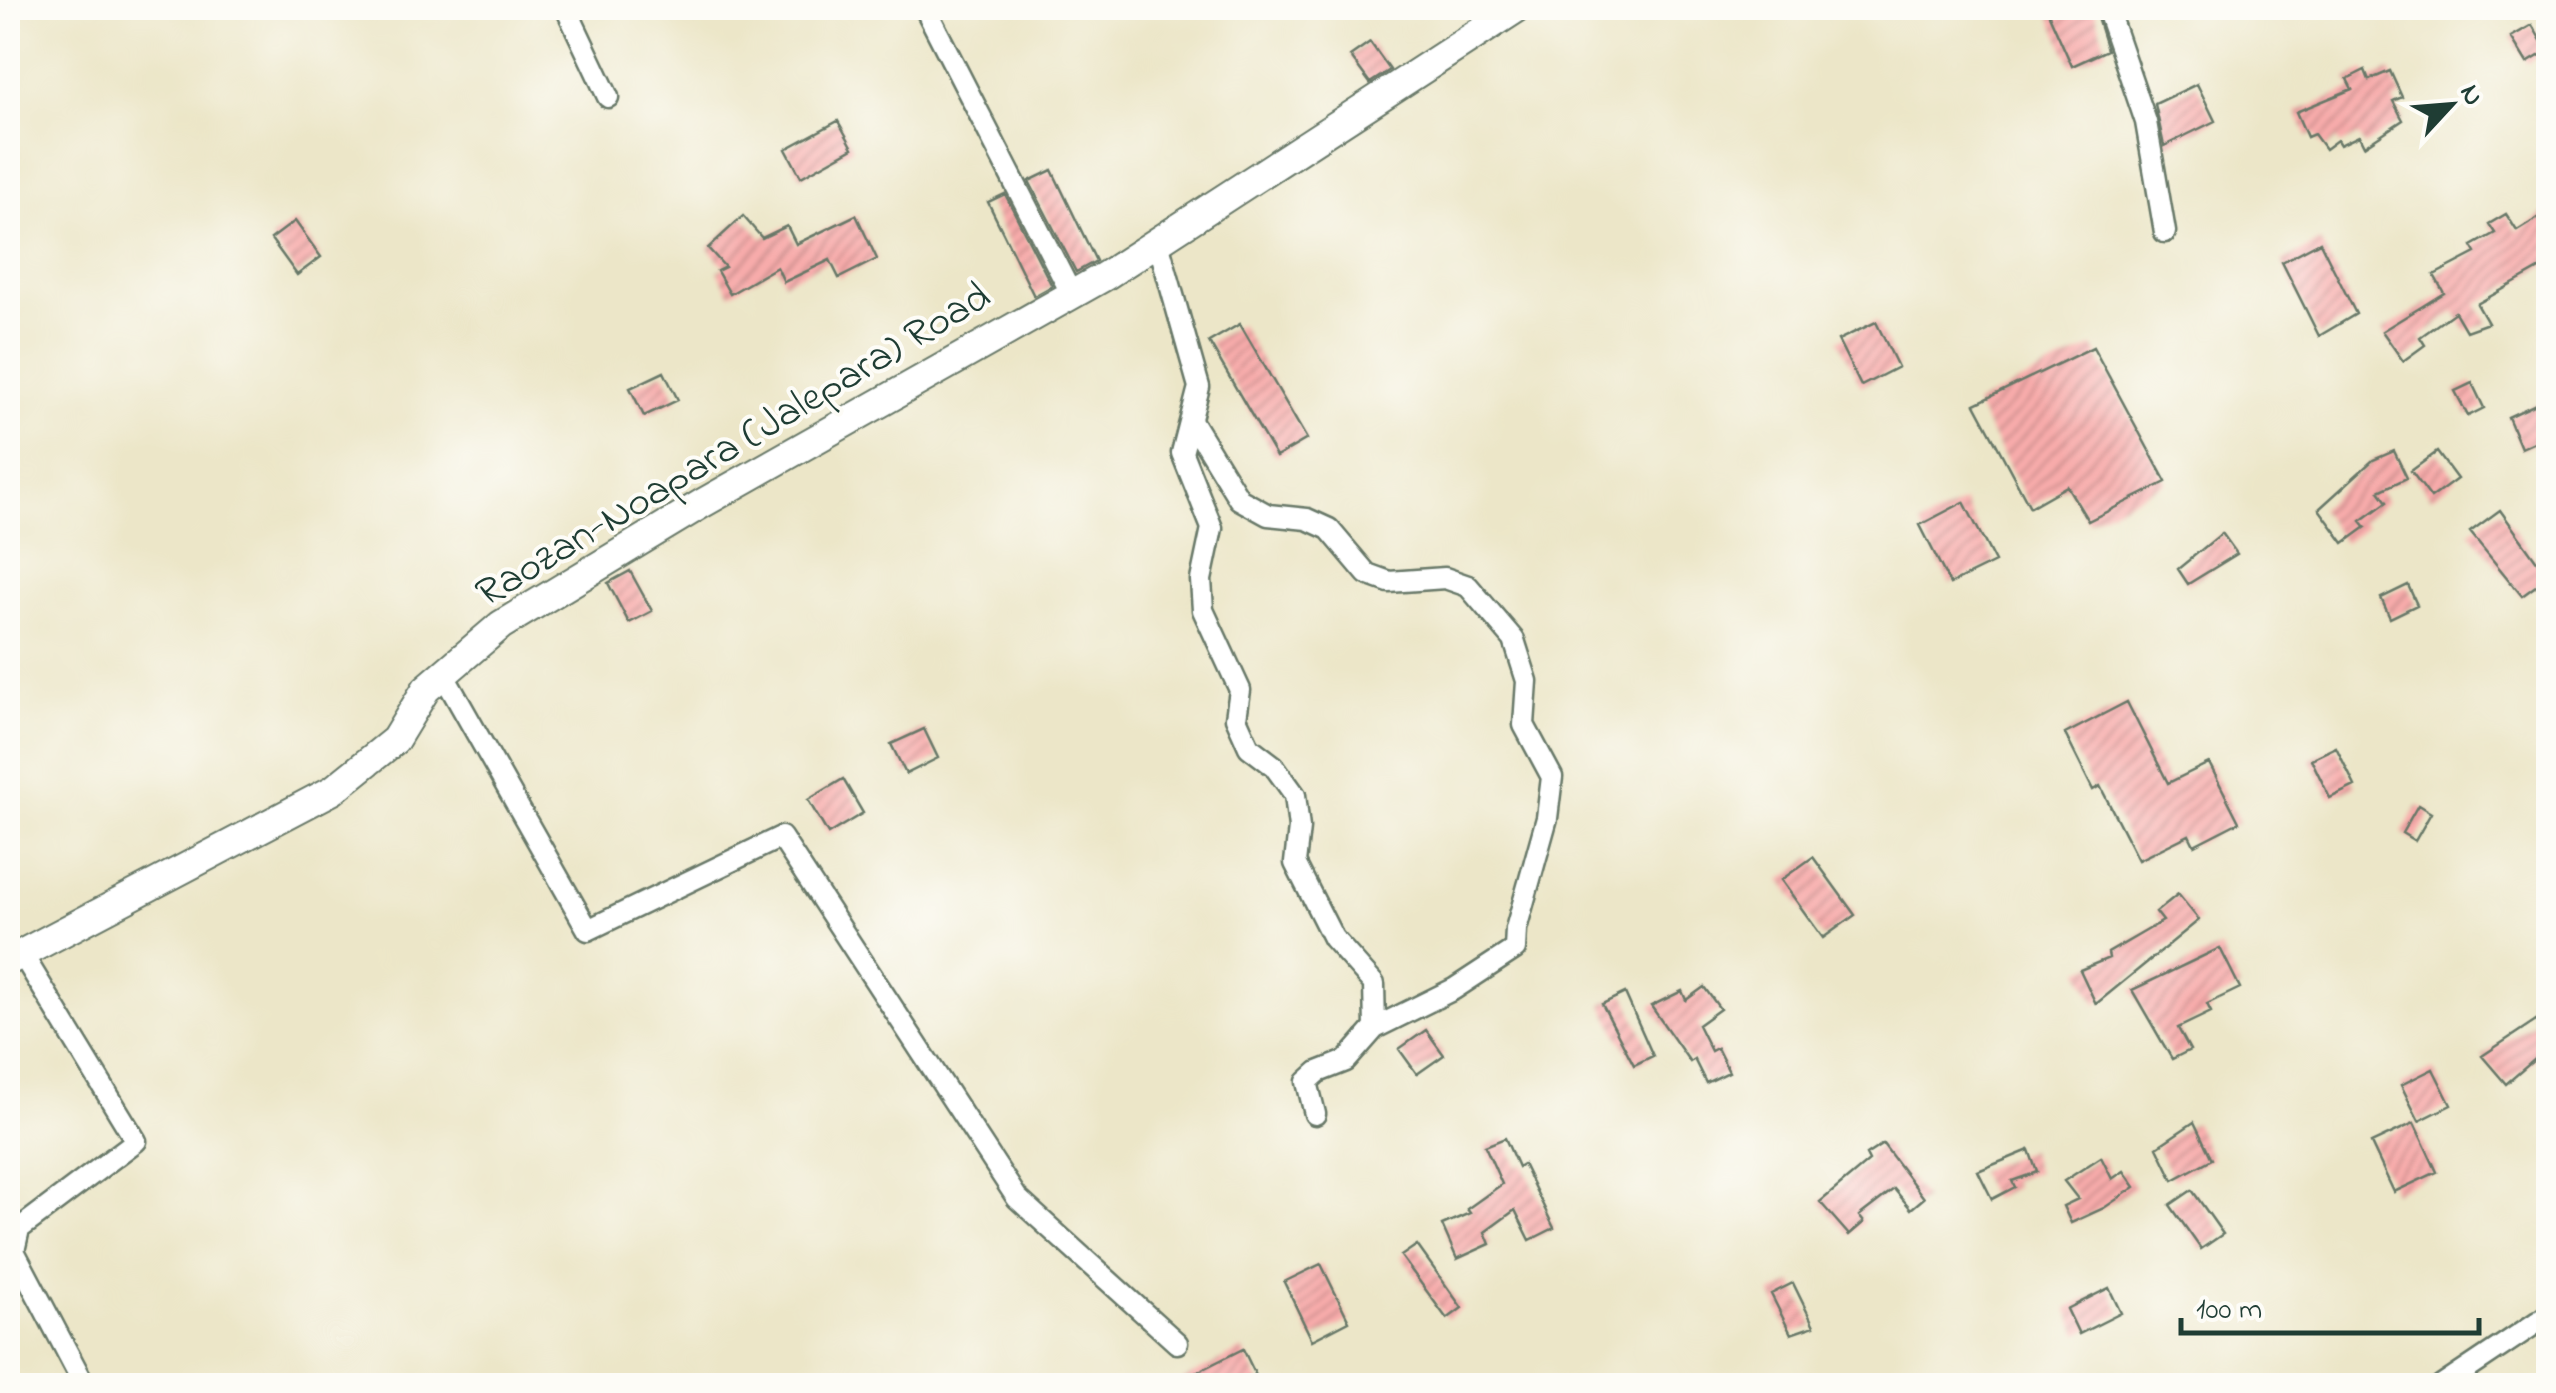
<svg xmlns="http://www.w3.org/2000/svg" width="2556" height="1393" viewBox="0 0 2556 1393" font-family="'Indie Flower',sans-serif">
<defs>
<pattern id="building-hatch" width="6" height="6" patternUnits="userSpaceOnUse" patternTransform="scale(2.5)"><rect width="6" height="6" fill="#f8acab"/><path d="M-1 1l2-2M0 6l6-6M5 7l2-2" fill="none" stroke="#c88d8c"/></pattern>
</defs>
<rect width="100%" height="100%" fill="#fdfcf7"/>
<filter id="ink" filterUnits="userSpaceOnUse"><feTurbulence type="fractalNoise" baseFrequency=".01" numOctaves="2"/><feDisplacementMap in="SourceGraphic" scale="20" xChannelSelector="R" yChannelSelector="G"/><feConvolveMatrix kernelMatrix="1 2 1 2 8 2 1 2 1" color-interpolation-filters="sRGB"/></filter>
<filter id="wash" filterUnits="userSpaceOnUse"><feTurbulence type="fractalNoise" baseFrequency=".0048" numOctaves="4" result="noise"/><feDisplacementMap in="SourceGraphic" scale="40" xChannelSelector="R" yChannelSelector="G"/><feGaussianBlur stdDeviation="2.25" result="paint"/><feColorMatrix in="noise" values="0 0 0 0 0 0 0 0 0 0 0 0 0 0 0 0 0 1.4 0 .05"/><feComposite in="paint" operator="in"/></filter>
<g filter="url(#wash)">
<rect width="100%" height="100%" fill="#ece6c8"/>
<g id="blocks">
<path fill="url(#building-hatch)" d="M2046 8H2094L2107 50 2072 66Z
M2532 25 2547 51 2527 63 2511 37Z
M1370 42 1390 70 1370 83 1350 56Z
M2365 70 2369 80 2390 71 2402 97 2393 101 2403 120 2364 146 2359 136 2340 145 2337 140 2325 149 2314 134 2307 137 2296 112 2352 89 2347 79Z
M2197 84 2215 121 2164 146 2155 104Z
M838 121 853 148 801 177 786 149Z
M1052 170 1096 261 1076 272 1029 181Z
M1005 194 1052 286 1034 296 988 202Z
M2548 212V264L2477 304 2488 323 2466 331 2455 312 2420 337 2425 345 2403 361 2382 331 2444 293 2434 275 2476 253 2472 246 2495 233 2489 224 2506 214 2517 231Z
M856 215 877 259 839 278 830 260 784 282 777 267 730 294 717 271 725 267 708 248 743 216 762 238 787 226 796 244Z
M295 221 321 257 297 275 271 239Z
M2320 242 2356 314 2319 336 2282 262Z
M1876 322 1898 367 1861 386 1838 340Z
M1240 324 1307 439 1276 457 1209 342Z
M2093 347 2166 482 2088 521 2067 486 2030 507 1975 404Z
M664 372 678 400 644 416 630 388Z
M2472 383 2484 408 2468 416 2455 391Z
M2536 404 2548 436 2521 448 2508 417Z
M2394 451 2407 478 2379 491 2387 502 2361 521 2366 527 2344 543 2319 509 2373 460Z
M2437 452 2457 479 2431 498 2411 471Z
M1964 502 1995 562 1950 584 1920 525Z
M2500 510 2548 577 2522 596 2470 532Z
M2222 533 2237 554 2188 584 2178 569Z
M630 571 652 611 629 623 608 583Z
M2408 585 2417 605 2390 618 2381 598Z
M2127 702 2168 783 2209 763 2239 822 2194 845 2189 835 2138 860 2100 786 2093 790 2065 734Z
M924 729 938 758 906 774 891 744Z
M2336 747 2355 786 2330 798 2311 759Z
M843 779 863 813 828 834 808 800Z
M2418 805 2431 813 2415 841 2402 833Z
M1813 857 1855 915 1823 938 1781 880Z
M2178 894 2199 920 2096 1004 2080 970 2109 958 2108 953 2163 921 2156 912Z
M2220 948 2240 988 2207 1004 2211 1012 2178 1028 2190 1050 2172 1059 2132 990Z
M1704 987 1720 1009 1698 1025 1711 1051 1717 1048 1729 1072 1706 1083 1694 1059 1690 1062 1651 1006 1682 991 1686 1000Z
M1625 993 1653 1056 1634 1065 1602 1004Z
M2548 1012V1048L2506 1084 2482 1056Z
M1426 1030 1444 1055 1417 1074 1399 1049Z
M2433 1069 2451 1105 2419 1121 2401 1085Z
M2194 1122 2212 1159 2173 1180 2157 1147Z
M2414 1123 2437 1172 2394 1192 2371 1143Z
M1505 1138 1518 1167 1523 1164 1554 1228 1530 1240 1515 1210 1485 1232 1490 1244 1457 1259 1442 1225 1470 1213 1467 1209 1502 1184 1485 1146Z
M1883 1144 1924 1198 1911 1209 1894 1189 1859 1216 1864 1222 1849 1235 1820 1202 1869 1161 1866 1155Z
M2029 1150 2037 1172 2012 1181 2015 1187 1992 1199 1978 1171Z
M2101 1157 2112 1179 2124 1171 2135 1187 2104 1208 2071 1223 2063 1206 2078 1199 2064 1181Z
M2192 1190 2223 1234 2201 1249 2170 1205Z
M1417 1245 1462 1308 1447 1319 1401 1256Z
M1321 1264 1349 1321 1312 1340 1284 1282Z
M1793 1283 1814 1326 1791 1334 1771 1294Z
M2109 1288 2121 1313 2079 1334 2067 1309Z
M1243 1349 1261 1386H1169Z"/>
</g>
</g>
<g filter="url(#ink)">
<use href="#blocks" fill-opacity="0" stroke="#677868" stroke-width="2.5"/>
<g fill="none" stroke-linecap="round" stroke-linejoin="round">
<g stroke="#677868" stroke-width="25">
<path id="minor" d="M566 8 608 97
M925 8 1072 295
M2107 8 2146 122 2165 232
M1158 242 1199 387 1182 453 1212 528 1201 580 1203 610 1240 690 1236 718 1249 747 1274 766 1295 795 1299 828 1295 863 1333 938 1374 984 1375 1028
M1192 422 1239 499 1268 515 1307 519 1329 529 1367 574 1389 582 1445 578 1468 586 1514 640 1527 681 1524 725 1552 777 1547 818 1516 929 1515 949 1454 989 1375 1028 1346 1061 1318 1072 1307 1082 1315 1114
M443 674 588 930 781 837 1017 1198 1177 1343
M22 954 136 1141 19 1229 14 1251 85 1386
M2442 1386 2548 1315"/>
</g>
<g stroke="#677868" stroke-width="32">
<path id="secondary" d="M8 961 333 790 395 740 426 689 501 625 703 503 1105 276 1517 8"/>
</g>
<use href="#minor" stroke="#fff" stroke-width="20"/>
<use href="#secondary" stroke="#fff" stroke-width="28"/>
</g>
</g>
<g text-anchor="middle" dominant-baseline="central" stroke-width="8" stroke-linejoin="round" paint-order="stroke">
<g font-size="42" fill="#1f3d34" stroke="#fdfcf7">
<text transform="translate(734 446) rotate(-31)">Raozan-Noapara (Jalepara) Road</text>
</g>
</g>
<rect width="2556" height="1393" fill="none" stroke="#fdfcf7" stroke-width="40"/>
<g transform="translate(2451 105) rotate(64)" stroke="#fdfcf7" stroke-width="8" paint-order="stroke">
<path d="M0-8L18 38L0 25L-18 38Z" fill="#1f3d34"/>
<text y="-15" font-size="28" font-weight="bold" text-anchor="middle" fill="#1f3d34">N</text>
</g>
<path d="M2181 1318v15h298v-15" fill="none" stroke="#1f3d34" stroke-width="5"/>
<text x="2196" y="1318" font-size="30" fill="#1f3d34" stroke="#fdfcf7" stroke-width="8" paint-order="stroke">100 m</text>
</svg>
